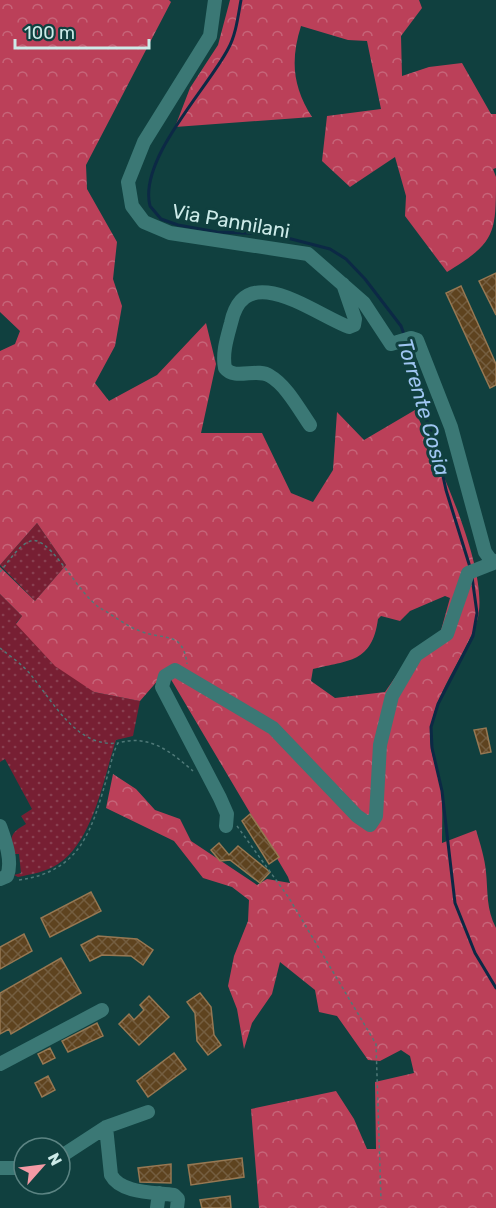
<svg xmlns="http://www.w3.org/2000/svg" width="496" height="1208" viewBox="0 0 496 1208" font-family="Rubik,sans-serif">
<defs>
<pattern id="grass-dots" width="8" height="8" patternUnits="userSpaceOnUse" patternTransform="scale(1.5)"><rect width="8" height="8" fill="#771f33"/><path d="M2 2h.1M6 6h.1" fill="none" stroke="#894051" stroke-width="1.8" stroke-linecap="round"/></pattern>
<pattern id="forest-crowns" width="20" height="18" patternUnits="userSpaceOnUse" patternTransform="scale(1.5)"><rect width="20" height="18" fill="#bb4059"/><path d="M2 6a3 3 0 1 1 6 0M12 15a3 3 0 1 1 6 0" fill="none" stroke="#c66579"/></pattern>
<pattern id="building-cross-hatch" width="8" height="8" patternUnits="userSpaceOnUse" patternTransform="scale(1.5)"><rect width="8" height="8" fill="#5e431f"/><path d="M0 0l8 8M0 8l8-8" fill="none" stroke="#745e40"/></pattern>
</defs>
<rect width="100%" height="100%" fill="#10403f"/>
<path fill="url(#grass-dots)" d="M37 523 66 565 35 601 0 565Z
M0 594 22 616 16 623 94 692 140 701 133 736 116 740C104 777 93 842 58 864 46 872 32 874 18 877L14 875 21 873 19 854H12C10 837 10 833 26 824L21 816 32 809 5 759 0 762Z"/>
<path fill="url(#forest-crowns)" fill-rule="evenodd" d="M0 0H169L171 2 86 165 87 189 117 242 113 279 122 306 115 346 95 383 109 401 157 375 206 323 216 364 201 433H262L291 493 313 502 333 470 337 412 364 440 415 410C435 458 492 572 477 621 464 659 433 694 430 735 429 753 439 771 441 789 443 806 442 826 442 843L476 830C480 843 485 859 486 872 488 892 486 909 496 928V1208H259L251 1109 336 1091 354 1119 367 1149H376L375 1082 414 1073 410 1056 401 1050 380 1061 368 1060 337 1016 319 1012 315 990 280 962 272 994 252 1023 244 1049 237 1009 228 986 234 956 248 921 249 900 232 887 203 878 174 841 106 808 113 774 136 789 155 810 180 819 191 841 257 885 267 879 290 883 288 877 166 671 140 701 94 692 55 666 16 624 22 616 0 594V567L35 601 66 565 37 523 0 565V351L15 344 20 331 0 312ZM445 596 450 598 440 634 412 653 385 692 335 698 311 681 313 669C349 660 372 663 378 619L381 616 400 621 410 611Z
M230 0H419L422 8 401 36 402 76 429 67 462 63 491 114H496V168L493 169 496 177C496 234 496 242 447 272L405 216 406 196 395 157 350 187 322 161 327 116 381 109 367 41 348 40 301 26C290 61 293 87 312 117L175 127 190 88 218 45Z"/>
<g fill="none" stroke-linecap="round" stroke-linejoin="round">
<path stroke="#0c2945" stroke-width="3" d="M241 0C238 16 236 35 228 49 208 88 138 159 150 206L161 219 178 225 217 232 272 234 330 249 346 259 365 279 401 326 405 337
M407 343 423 411 436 444 446 490 470 567
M472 577 477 613 473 636 438 704 431 727 432 748 442 791 455 903 475 953 496 988"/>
</g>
<path fill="url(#building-cross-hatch)" stroke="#967853" stroke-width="1.5" d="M496 273V315L479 281Z
M461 286 496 364V385L490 388 446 293Z
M486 728 491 752 481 754 474 730Z
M250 814 279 857 269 864 242 821Z
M219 843 229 855 238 846 270 872 260 883 230 860 220 861 211 850Z
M91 892 101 911 50 937 41 918Z
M24 934 32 951 0 969V947Z
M98 936 137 939 153 950 143 965 131 956 102 955 90 961 81 945Z
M61 958 81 993 11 1034 9 1029 0 1034V993Z
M200 993 211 1007 214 1035 221 1045 208 1055 197 1041 195 1013 187 1002Z
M149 996 169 1017 139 1045 119 1024 129 1014 134 1020 144 1010 140 1005Z
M97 1023 103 1036 68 1052 62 1041Z
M50 1048 55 1058 43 1064 38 1054Z
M174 1053 186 1069 148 1097 137 1081Z
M48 1076 55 1090 42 1097 35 1083Z
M242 1158 244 1177 191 1185 188 1165Z
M171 1164V1183L140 1182 138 1168Z
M230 1196 231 1208H202L200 1200Z"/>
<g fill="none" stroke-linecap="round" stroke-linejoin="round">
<path stroke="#4f7978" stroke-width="1.5" stroke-dasharray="3 3" stroke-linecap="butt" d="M0 572C8 563 23 537 37 541 56 547 79 594 100 608 113 615 126 626 140 631 164 641 183 630 187 664
M0 648C10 656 23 665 31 675 54 703 77 748 118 743
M237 826 289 898 376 1044 381 1200
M19 880C83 871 92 828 108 774 111 764 113 752 118 743 149 734 170 751 193 771"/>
<path stroke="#3b7875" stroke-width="14" d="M215 0 210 36 144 142 128 182 132 206 144 222 170 233 308 254 364 303 391 344 411 338 417 340 451 427 485 552 490 559 496 562
M310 425C299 409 286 385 270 376 257 367 235 381 225 368 222 353 227 338 231 323 245 258 314 314 349 327L354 325 355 319 343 284
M0 826C5 840 13 861 7 876L0 879
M226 826 227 814 220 798 162 687 165 676 175 670 273 728 357 816 370 825 376 816 380 745 392 696 416 655 447 634 468 573 496 562
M0 1064 102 1010
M106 1127 111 1175C121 1194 156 1192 174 1195L178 1199 177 1208
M60 1157 106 1127 148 1112
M0 1168H24
M157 1208 159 1193"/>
</g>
<g text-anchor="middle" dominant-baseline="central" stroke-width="6" stroke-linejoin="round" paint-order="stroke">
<g font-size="20" fill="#cdebe9" stroke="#10403f">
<text transform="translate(231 221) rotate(10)">Via Pannilani</text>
</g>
<g font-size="21" font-style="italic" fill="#9fc6f2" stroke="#10403f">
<text transform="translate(424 407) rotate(74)">Torrente Cosia</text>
</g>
</g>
<g transform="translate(42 1166) rotate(62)"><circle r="28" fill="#10403f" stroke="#5c8483" stroke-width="1.5"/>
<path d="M0-4.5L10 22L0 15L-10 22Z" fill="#f49aa5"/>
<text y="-9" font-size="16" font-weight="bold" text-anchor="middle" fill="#cdebe9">N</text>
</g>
<path d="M15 39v9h134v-9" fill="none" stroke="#cdebe9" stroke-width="3"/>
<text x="24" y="39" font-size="18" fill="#cdebe9" stroke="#10403f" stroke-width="4.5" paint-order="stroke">100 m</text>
</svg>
